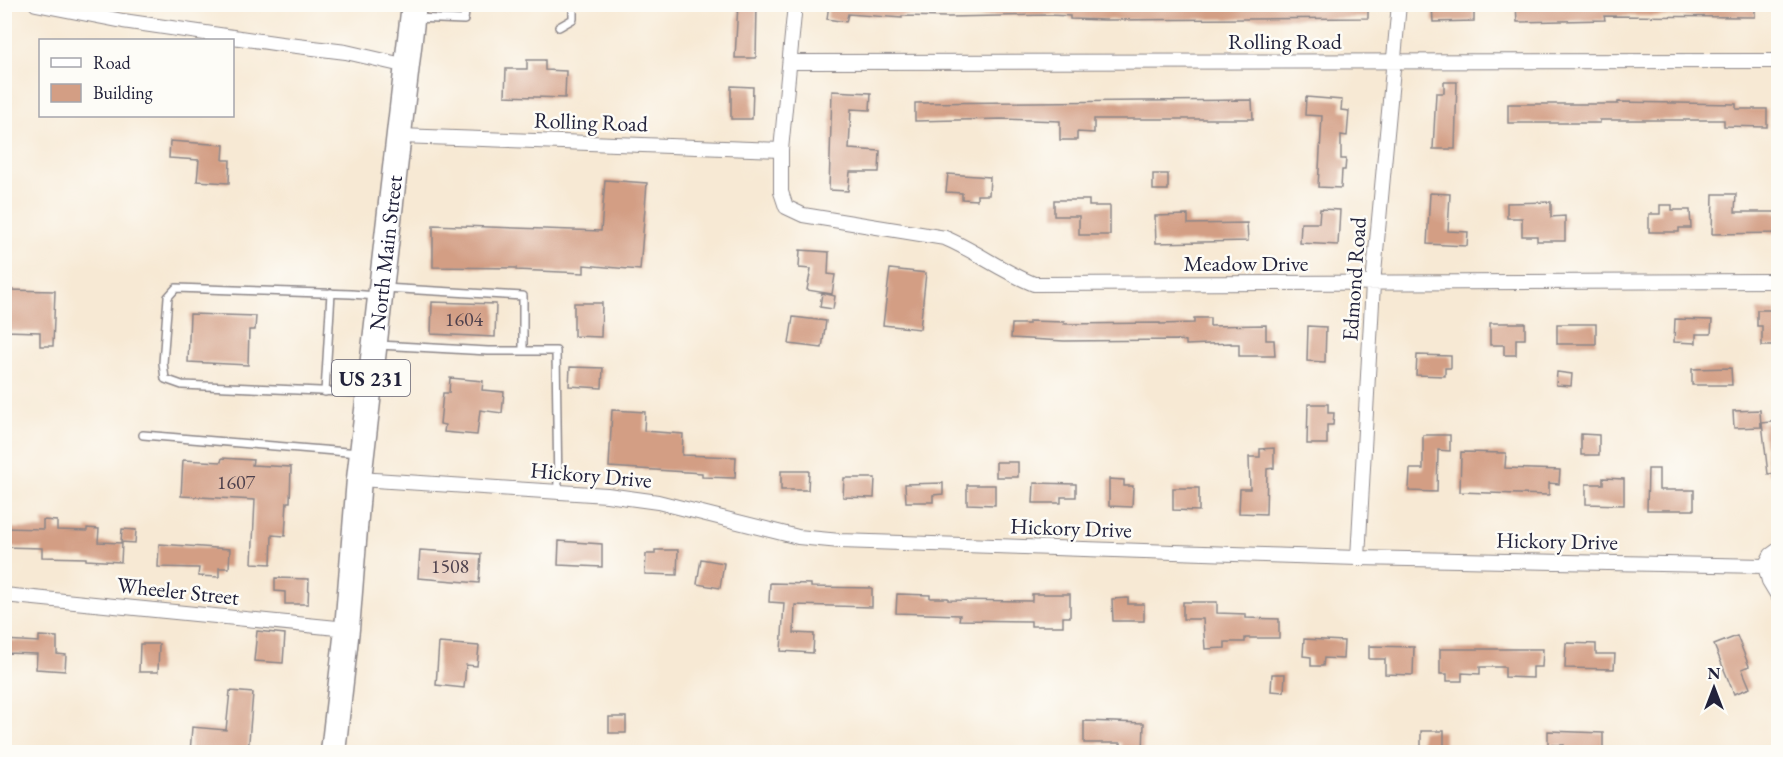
<svg xmlns="http://www.w3.org/2000/svg" width="1783" height="757" viewBox="0 0 1783 757" font-family="'EB Garamond',serif">
<rect width="100%" height="100%" fill="#fdfcf7"/>
<filter id="ink" filterUnits="userSpaceOnUse"><feTurbulence type="fractalNoise" baseFrequency=".0167" numOctaves="2"/><feDisplacementMap in="SourceGraphic" scale="12" xChannelSelector="R" yChannelSelector="G"/><feConvolveMatrix kernelMatrix="1 2 1 2 8 2 1 2 1" color-interpolation-filters="sRGB"/></filter>
<filter id="wash" filterUnits="userSpaceOnUse"><feTurbulence type="fractalNoise" baseFrequency=".008" numOctaves="4" result="noise"/><feDisplacementMap in="SourceGraphic" scale="24" xChannelSelector="R" yChannelSelector="G"/><feGaussianBlur stdDeviation="1.35" result="paint"/><feColorMatrix in="noise" values="0 0 0 0 0 0 0 0 0 0 0 0 0 0 0 0 0 1.4 0 .05"/><feComposite in="paint" operator="in"/></filter>
<g filter="url(#wash)">
<rect width="100%" height="100%" fill="#f7e9d4"/>
<g id="blocks">
<path fill="#d39e84" d="M738 4H757L756 58H735Z
M829 4H1368V18L1105 20 1070 19V16L1049 15 948 17 902 16V18L848 14 846 22 827 19Z
M1432 4H1474V21L1433 22Z
M1516 4H1755V17L1604 16 1605 20 1517 22Z
M527 60H545V70L566 71 565 98 505 96 506 69H527Z
M1444 82H1457L1455 149H1433L1436 93H1444Z
M731 86 753 87 752 119H731Z
M832 91 871 93 870 110 851 109 849 149 880 151 879 172H850L848 191 829 190Z
M1306 97 1342 100 1341 110 1349 111 1347 136 1341 135V159H1346L1345 170H1342L1341 188 1318 187 1322 116 1305 115Z
M1252 100 1253 119H1094V133L1077 132V140H1060V121L1001 119 915 121V103Z
M1618 102 1736 104V109H1767V127L1724 126V120H1600V123H1508V104H1618Z
M170 141 224 145 223 160H230L229 183 197 181 199 160 169 158Z
M948 174 990 177 989 195H977V200L962 199V193L946 192Z
M1153 174H1168V190H1153Z
M605 180 647 183 640 270 584 265V273L516 270V268L433 267V225L601 231Z
M1430 193 1450 194 1448 231 1468 232 1467 246 1427 244Z
M1713 194H1736L1735 212H1779V233L1712 234Z
M1054 200H1089V206H1110V235H1079V216H1054Z
M1551 202V217L1565 216V241H1537V236H1522V218H1507V203Z
M1660 205H1672V210H1690L1691 228H1679V232H1649V214H1660Z
M1320 209 1340 210 1338 245 1300 243 1301 223H1319Z
M1188 215V224L1247 223 1248 241 1156 243 1155 216Z
M800 250 829 252 828 274 835 275 832 294 807 290 811 269 799 268Z
M890 269 926 273 920 329 883 325Z
M4 290 55 291 53 346H40V332L4 331Z
M822 293 835 296 833 309 820 307Z
M432 302 496 304 495 337 431 334Z
M574 303H602L601 337 574 336Z
M1757 310H1776V319L1779 320V346H1762V326H1757Z
M190 314 256 316 255 330H249L248 365 188 362Z
M793 317 826 321 822 348 789 344Z
M1194 318H1210V326L1266 325V340H1274L1275 356H1239V344H1231V343L1186 345V341L1177 340 1064 341 1011 338 1012 324H1029V321L1064 322V324L1160 323V324L1194 323Z
M1675 319 1712 320 1711 334H1696V343L1674 342Z
M1490 323H1525V339H1516V355H1504V345H1490Z
M1557 324H1596V344H1557Z
M1308 326 1326 327 1325 362 1307 361Z
M1417 355 1451 356V368H1445V376L1416 375Z
M570 367 603 368 602 388 569 386Z
M1731 368 1732 385H1692V369Z
M1557 372 1572 374 1571 386 1556 385Z
M450 378 483 381 482 390 504 392 502 413 480 410 477 435 444 432 445 425 440 424 443 393H449Z
M1308 404H1328V413H1334L1333 425H1327V444H1307Z
M612 410 645 412 644 431 683 434 682 455 736 457 735 478 702 477V473L609 467Z
M1760 410 1761 427 1734 428 1733 411Z
M1779 421V473L1768 474 1762 423Z
M1581 434 1599 435V455H1581Z
M1423 435H1450V451L1438 450 1437 492 1409 491 1410 469H1423Z
M1274 448V468L1267 469 1266 514 1239 513 1240 489H1250L1249 457H1260V449Z
M1461 452 1506 453 1505 468 1560 470 1559 484 1549 483V495L1460 492Z
M222 458 253 460 252 465 291 467 290 502H287L285 536 272 535 271 564 252 563 255 500 181 496 183 460 221 462Z
M996 462H1018V477H996Z
M1648 469H1659V490H1694V510H1647Z
M781 471H809L808 490H781Z
M844 478H875L874 498 843 497Z
M1603 478 1624 479V505L1586 504V484H1603Z
M1109 479 1124 480V486H1133L1132 507 1109 506Z
M943 483V494L933 495V502H906L905 484Z
M1034 483 1076 484V497H1061V503H1033Z
M967 485H995V505L967 504Z
M1173 488H1199V511L1173 510Z
M43 520 57 521V530L87 531V528L99 529 98 542 122 543 121 562 86 560V558L42 557V548L4 547V528L43 529Z
M122 529 136 530 135 543 121 542Z
M559 541 602 544V567L558 565Z
M159 544 230 549 229 568H219V577L198 576 199 568 158 567Z
M420 550 481 554 479 583 418 578Z
M655 550H678L677 575 645 574 646 554H655Z
M701 559 724 563 720 588 697 584Z
M275 578 309 579 308 604H285V592L275 591Z
M770 583 811 584V587L872 588V607L795 605 794 633 814 634 813 653 781 651 784 603 769 602Z
M897 594 930 595V598H948V600L1032 601V594H1070V617H1063V626H1031V621L959 620 960 615 896 613Z
M1128 598V604H1144V621H1113L1112 599Z
M1183 602H1217V613L1246 614V618L1279 619V638H1245V642H1225V648L1205 649 1203 619H1183Z
M257 631 285 634 283 663 254 661Z
M39 636 57 637V654L66 655 65 671 36 669 37 654 4 653V640L39 642Z
M1737 636 1749 666 1742 669 1750 688 1734 694 1714 645Z
M1304 639 1344 641 1343 659 1324 658 1323 666H1311V657L1303 656Z
M439 643 479 646 477 666 466 665 464 688 436 685Z
M1566 643 1596 644V654H1615L1614 669 1565 668Z
M140 644H159L158 672H139Z
M1369 646 1414 647 1413 675 1385 674V659H1369Z
M1440 649H1543L1542 667H1533V678L1505 677V667H1480V674L1462 673V681H1447V674H1440Z
M1272 674H1285L1284 692 1271 691Z
M230 691 253 693 248 753H190L192 727 226 730Z
M609 717H626V733H609Z
M1084 721 1144 723 1143 753H1121V743H1084Z
M1421 731H1444V750L1421 749Z
M1548 731 1603 733V750L1564 749V745H1548Z"/>
</g>
</g>
<g filter="url(#ink)">
<use href="#blocks" fill-opacity="0" stroke="#8c8688" stroke-width="1.5"/>
<g fill="none" stroke-linecap="round" stroke-linejoin="round">
<g stroke="#8c8688" stroke-width="10">
<path id="service" d="M415 18 464 20 466 4
M559 27 573 19V4
M384 288 523 296V351
M379 345 488 351H556L558 492
M325 392 331 293
M364 393 182 385 165 379 163 363 168 297 176 288 351 294 377 296
M143 435 359 453"/>
</g>
<g stroke="#8c8688" stroke-width="16">
<path id="minor" d="M36 4 123 21 281 44 346 52 407 66
M795 4 781 150V192L786 207 803 215 945 238C976 251 1003 272 1034 284L1778 281
M791 62 1778 61
M400 136 781 150
M359 479 607 495 658 502 798 537 840 541 1358 558 1765 566
M1358 558 1373 284 1399 4
M1765 566 1769 581 1778 596
M1765 566 1771 555 1778 550
M4 595 347 629"/>
</g>
<g stroke="#8c8688" stroke-width="27">
<g id="trunk">
<path id="s1" d="M333 752 347 629 359 479 414 4"/>
</g>
</g>
<use href="#service" stroke="#fff" stroke-width="7"/>
<use href="#minor" stroke="#fff" stroke-width="14"/>
<use href="#trunk" stroke="#fff" stroke-width="24"/>
</g>
</g>
<g text-anchor="middle" dominant-baseline="central" stroke-width="5" stroke-linejoin="round" paint-order="stroke">
<g font-size="20" fill="#4e414d">
<text x="464" y="319">1604</text>
<text x="236" y="482">1607</text>
<text x="450" y="566">1508</text>
</g>
<rect fill="#fdfcf7" stroke="#646373" stroke-width="1.5" x="332" y="360" width="78" height="36" rx="4.5"/>
<g font-size="21" font-weight="bold" fill="#22223b">
<text x="371" y="378">US 231</text>
</g>
<g font-size="22" fill="#22223b" stroke="#fdfcf7">
<text x="1285" y="41">Rolling Road</text>
<text transform="translate(591 122) rotate(2)">Rolling Road</text>
<text stroke="none"><textPath href="#s1" startOffset="502">North Main Street</textPath></text>
<text x="1246" y="263">Meadow Drive</text>
<text transform="translate(1354 279) rotate(-86)">Edmond Road</text>
<text transform="translate(591 475) rotate(5)">Hickory Drive</text>
<text transform="translate(1071 528) rotate(2)">Hickory Drive</text>
<text transform="translate(1557 541) rotate(1)">Hickory Drive</text>
<text transform="translate(178 591) rotate(6)">Wheeler Street</text>
</g>
</g>
<rect width="1783" height="757" fill="none" stroke="#fdfcf7" stroke-width="24"/>
<rect x="39" y="39" width="195" height="78" fill="#fdfcf7" stroke="#a5a5ac" stroke-width="1.5"/>
<rect x="51" y="58" width="30" height="9" fill="#ffffff" stroke="#a5a5ac" stroke-width="1.5"/>
<text x="93" y="69" font-size="18" fill="#22223b">Road</text>
<rect x="51" y="84" width="30" height="18" fill="#d39e84" stroke="#a5a5ac" stroke-width="1.5"/>
<text x="93" y="99" font-size="18" fill="#22223b">Building</text>
<g transform="translate(1714 688)" stroke="#fdfcf7" stroke-width="4.5" paint-order="stroke">
<path d="M0-4.5L10 22L0 15L-10 22Z" fill="#22223b"/>
<text y="-9" font-size="16" font-weight="bold" text-anchor="middle" fill="#22223b">N</text>
</g>
</svg>
